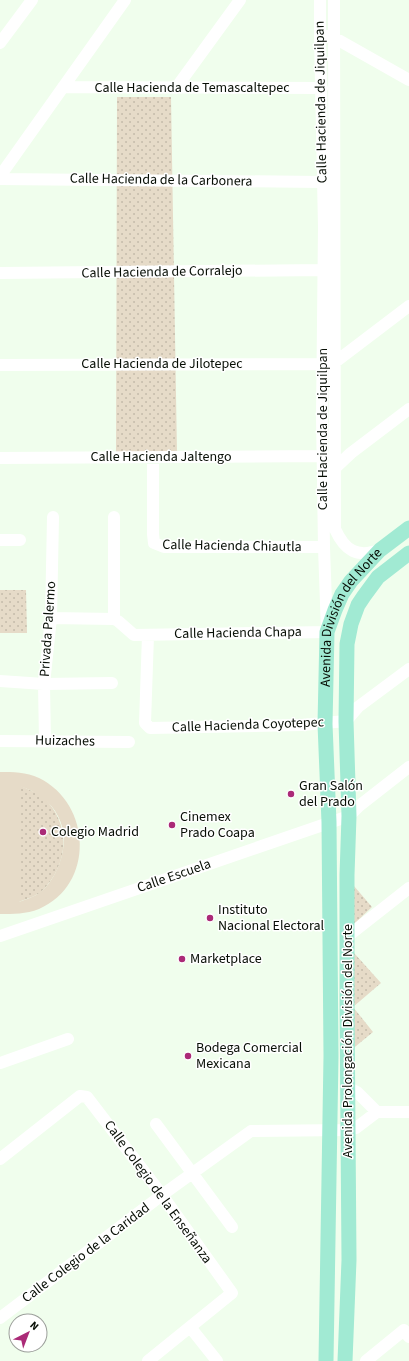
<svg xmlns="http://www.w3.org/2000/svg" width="409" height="1361" viewBox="0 0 409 1361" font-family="'Source Sans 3',sans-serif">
<defs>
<pattern id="grass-dots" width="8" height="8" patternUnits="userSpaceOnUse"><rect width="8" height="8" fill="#e6dbc8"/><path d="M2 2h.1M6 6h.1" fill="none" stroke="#c4bbaa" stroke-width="1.8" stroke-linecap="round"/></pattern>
</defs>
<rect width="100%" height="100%" fill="#f0feed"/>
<path fill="url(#grass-dots)" d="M117 97H171L177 453 116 454Z
M0 590H26L27 633H0Z
M19 785C26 789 37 792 43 797 72 824 69 865 41 892 36 896 26 899 19 902Z
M354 886 372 907 354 924Z
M354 953 381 983 353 1007 373 1032 350 1051Z"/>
<path fill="#e6dbc8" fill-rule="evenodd" d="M0 772C13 772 26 772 39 778 92 804 95 885 39 909 26 914 13 914 0 914ZM19 786C56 797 73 829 59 865 55 875 48 887 39 893 34 897 26 899 19 902Z"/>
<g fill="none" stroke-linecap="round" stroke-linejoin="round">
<path stroke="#fff" stroke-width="12" d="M334 0 335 529C345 551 357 558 380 550
M327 36 333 37 409 80
M0 43 32 0
M63 87 322 88
M176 88 240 0
M0 176 125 0
M0 179 322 182
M0 273 323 270
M334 363 409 306
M0 365 323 364
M153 457V534L154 543 164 547H324
M0 458 323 456
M335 468 351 453 409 409
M0 540H20
M51 618 114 619 118 621 134 635 327 632 324 547 322 417 324 227 320 36V0
M114 619V517
M148 635 145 723 150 728 302 725 346 721 358 707 409 669
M0 681 44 684 112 683
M0 741 129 742
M45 741 44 684 51 618 53 517
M0 936 349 816 359 806 409 767
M348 936 409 888
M0 1063 68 1039
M347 1087 357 1092 377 1112H409
M156 1124 232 1227
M0 1159 80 1096 87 1097 162 1195 232 1293 148 1361
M0 1318 162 1195 251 1131 348 1130 356 1128 377 1112
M190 1327 217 1361
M366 1361 404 1330 409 1337"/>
<g stroke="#a1ead3" stroke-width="15">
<path id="s1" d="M326 1361 331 1056 329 822 325 724 327 632 335 610 342 594 351 581 380 550 409 528"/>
<path d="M345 1361 349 1260 347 1000V875L349 816 346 721 347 644 351 624 358 605 364 596 378 577 409 553"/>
</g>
</g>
<g fill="#ab2a77" stroke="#fff" stroke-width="1.5">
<circle cx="291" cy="794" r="4"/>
<circle cx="172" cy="825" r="4"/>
<circle cx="43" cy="832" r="4"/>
<circle cx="210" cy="918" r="4"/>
<circle cx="182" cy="959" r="4"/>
<circle cx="188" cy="1056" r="4"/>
</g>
<g text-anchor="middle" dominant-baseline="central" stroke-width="3" stroke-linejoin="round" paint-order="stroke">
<g font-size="14" fill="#070e05" stroke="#fff">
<text x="192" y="88">Calle Hacienda de Temascaltepec</text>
<text transform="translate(321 102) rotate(-91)">Calle Hacienda de Jiquilpan</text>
<text transform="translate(161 180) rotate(1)">Calle Hacienda de la Carbonera</text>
<text transform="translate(162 272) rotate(-1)">Calle Hacienda de Corralejo</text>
<text x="162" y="364">Calle Hacienda de Jilotepec</text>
<text transform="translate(323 429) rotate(-90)">Calle Hacienda de Jiquilpan</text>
<text x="161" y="457">Calle Hacienda Jaltengo</text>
<text transform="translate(232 546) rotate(1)">Calle Hacienda Chiautla</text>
<text stroke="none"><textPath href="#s1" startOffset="751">Avenida División del Norte</textPath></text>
<text transform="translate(48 629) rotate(-86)">Privada Palermo</text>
<text transform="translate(238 633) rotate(-1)">Calle Hacienda Chapa</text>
<text transform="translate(248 725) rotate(-2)">Calle Hacienda Coyotepec</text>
<text transform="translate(65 741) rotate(1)">Huizaches</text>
<text transform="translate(174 876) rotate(-19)">Calle Escuela</text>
<text transform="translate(348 1041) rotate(-90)">Avenida Prolongación División del Norte</text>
<text transform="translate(158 1192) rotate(54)">Calle Colegio de la Enseñanza</text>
<text transform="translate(86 1253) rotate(-37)">Calle Colegio de la Caridad</text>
</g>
<g font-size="14" fill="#070e05" stroke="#fff" text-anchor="start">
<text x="299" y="786">Gran Salón<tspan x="299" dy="16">del Prado</tspan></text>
<text x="180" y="817">Cinemex<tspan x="180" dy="16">Prado Coapa</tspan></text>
<text x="51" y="832">Colegio Madrid</text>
<text x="218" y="910">Instituto<tspan x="218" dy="16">Nacional Electoral</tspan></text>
<text x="190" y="959">Marketplace</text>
<text x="196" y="1048">Bodega Comercial<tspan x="196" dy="16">Mexicana</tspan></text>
</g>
</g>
<g transform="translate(28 1333) rotate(42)"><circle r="19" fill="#ffffff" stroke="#9c9f9b"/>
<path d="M0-3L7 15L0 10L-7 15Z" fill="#ab2a77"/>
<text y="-6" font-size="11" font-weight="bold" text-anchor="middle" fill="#070e05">N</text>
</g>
</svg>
